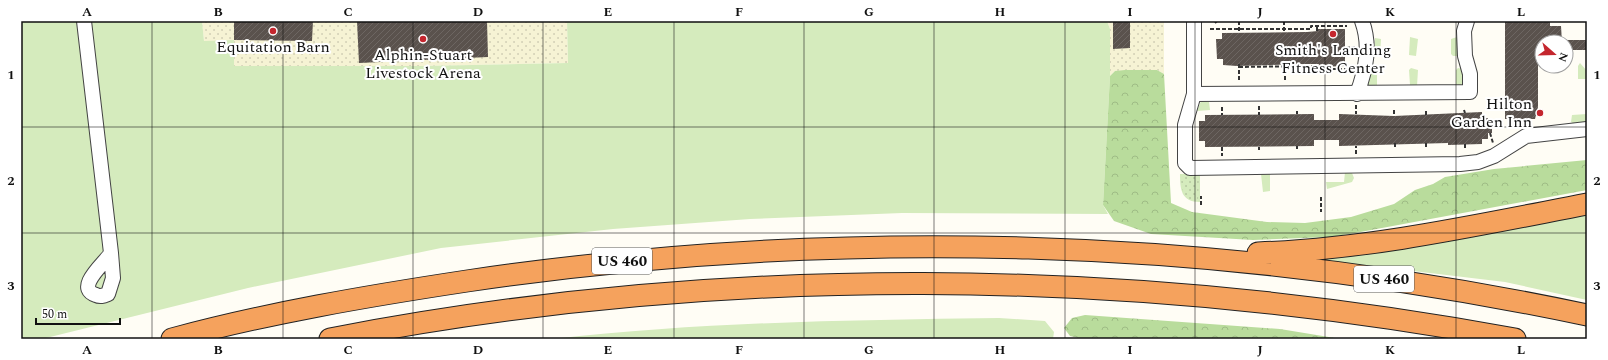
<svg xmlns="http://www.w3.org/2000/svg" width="1608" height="360" viewBox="0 0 1608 360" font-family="Spectral,serif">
<defs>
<pattern id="farmland-dots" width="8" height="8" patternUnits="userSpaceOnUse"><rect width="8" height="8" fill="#f6f3d4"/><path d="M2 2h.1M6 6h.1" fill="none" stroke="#d2cfb5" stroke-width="1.8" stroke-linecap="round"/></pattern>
<pattern id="forest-crowns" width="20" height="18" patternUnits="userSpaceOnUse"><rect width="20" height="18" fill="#b9dc9c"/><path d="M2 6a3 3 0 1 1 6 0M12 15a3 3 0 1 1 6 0" fill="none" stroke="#9ebc85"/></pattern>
<pattern id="park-dots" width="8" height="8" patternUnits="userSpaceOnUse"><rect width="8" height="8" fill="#d5ebbd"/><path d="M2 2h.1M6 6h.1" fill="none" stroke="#b6c8a1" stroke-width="1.8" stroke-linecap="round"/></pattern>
<pattern id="building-hatch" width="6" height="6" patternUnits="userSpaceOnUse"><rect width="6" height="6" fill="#5a524d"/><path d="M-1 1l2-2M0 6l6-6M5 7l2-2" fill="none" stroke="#6d6662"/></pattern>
</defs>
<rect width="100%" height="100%" fill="#fffdf5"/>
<path fill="url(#farmland-dots)" d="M202 21H567L568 63 422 66H234L204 41Z
M1107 21H1164V74L1157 70 1115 71 1110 76V29Z"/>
<path fill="#d5ebbd" d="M21 21H202L204 41 234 40V66H422L568 63 567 21H1107L1110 29V76L1103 205 1108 214 902 213 750 219 613 229 441 248 248 288 42 339H21Z
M1410 37 1418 39 1416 56 1409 55Z
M1457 37 1458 56H1453L1451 54V39Z
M1375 38 1381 39 1380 56 1374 55Z
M1580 63 1587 71V79H1578V66Z
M1411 68 1418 70 1417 86 1410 85 1409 70Z
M1458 68 1463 69 1464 82 1460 86 1456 84V70Z
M1373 69 1377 70V86L1369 87 1367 84Z
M1201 101 1209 102 1210 110 1197 111Z
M1587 114V123L1574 124 1571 122 1572 115Z
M1345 172 1352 173 1354 178 1352 182 1327 189 1326 182H1344Z
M1270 173V191L1263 192 1261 174Z
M1180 174H1200V202C1181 202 1180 189 1180 174Z
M1587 215V300L1505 282 1288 256Z
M999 318 1045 321 1054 332 1053 339H553C702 322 850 320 999 318Z"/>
<path fill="url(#forest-crowns)" d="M1125 70H1157L1164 74 1171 203 1192 212 1267 222 1305 223 1351 217 1394 204 1415 190 1433 184 1445 177 1494 169 1587 160V190L1355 233 1330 237 1253 240 1151 234 1114 221 1103 205 1110 76 1115 71Z
M1085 315 1280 329 1341 339H1083L1070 336 1064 328 1072 318Z"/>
<path fill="url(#park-dots)" d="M1181 175H1199L1198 201C1182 201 1181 187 1181 175Z"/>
<path fill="url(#building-hatch)" d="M234 21H313L312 41 234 40Z
M357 21H487L488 57 359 63Z
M1113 21H1130V48L1113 49Z
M1505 21H1550V26H1561L1562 42H1542V62H1538V107L1535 119H1505Z
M1318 29H1345V66L1318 67 1319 64H1308L1237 66 1223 65V59H1217L1216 39H1222V33L1307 32 1318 31Z
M1566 40H1587V50H1566Z
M1482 112V118H1488V124H1492V133H1488V139H1482V144L1448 145V143L1339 146V140H1314V146L1205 147V141H1199V121H1205V115L1314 114V120H1339V114L1394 116Z"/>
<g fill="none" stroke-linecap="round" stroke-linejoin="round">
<g stroke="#444" stroke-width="16">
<path id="minor" d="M84 21 111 253 113 278 108 294C103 296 100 297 96 295 73 288 107 261 111 253
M1194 21V94L1185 125V163L1190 168 1460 164 1478 162 1494 156 1526 136 1587 129
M1194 94 1470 92V74L1465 56 1464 31 1467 21
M1357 94C1366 69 1371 46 1362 21"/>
</g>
<g stroke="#222" stroke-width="23">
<path id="highway" d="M1258 253C1369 249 1478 225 1587 204
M172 339C268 313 368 296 467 281 839 226 1219 237 1587 315
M330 339C721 263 1125 267 1515 339"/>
</g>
<path stroke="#333" stroke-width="2" stroke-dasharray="4 2" stroke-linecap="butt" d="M1239 21V33
M1284 21V32
M1215 23 1217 21
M1210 29H1311V26H1347
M1317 31V25
M1346 48 1355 47
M1239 64V81
M1285 64V81
M1239 67 1311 66V69H1347
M1316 69V65
M1356 105V114
M1259 106V115
M1222 107V115
M1394 110V116
M1464 110 1465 113
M1297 114V111
M1426 115V110
M1490 133 1493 143
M1395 143V149
M1426 143V148
M1465 144V148
M1222 147V156
M1259 147V150
M1297 149V146
M1356 154V146
M1321 197V212
M1201 205V196"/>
<use href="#minor" stroke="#fff" stroke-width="14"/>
<use href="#highway" stroke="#f5a25d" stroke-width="21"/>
</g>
<path fill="none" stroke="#111" stroke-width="1" stroke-opacity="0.55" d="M152 21V339M283 21V339M413 21V339M543 21V339M674 21V339M804 21V339M934 21V339M1065 21V339M1195 21V339M1325 21V339M1456 21V339M21 127H1587M21 233H1587"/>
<g fill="#c4262e" stroke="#fff" stroke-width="1.5">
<circle cx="273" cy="31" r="4"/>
<circle cx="1333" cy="34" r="4"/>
<circle cx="423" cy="39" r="4"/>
<circle cx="1540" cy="113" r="4"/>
</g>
<g text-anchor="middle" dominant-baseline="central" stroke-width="4" stroke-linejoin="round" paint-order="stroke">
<g fill="#fff" stroke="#585858" stroke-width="1">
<rect x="592" y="248" width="60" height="26" rx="3"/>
<rect x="1354" y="266" width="60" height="26" rx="3"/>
</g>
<g font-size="15" font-weight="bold" fill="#111">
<text x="622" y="261">US 460</text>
<text x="1384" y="279">US 460</text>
</g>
<g font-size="16" fill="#111" stroke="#fff">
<text x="273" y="47">Equitation Barn</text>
<text x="1333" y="50">Smith's Landing<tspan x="1333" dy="18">Fitness Center</tspan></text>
<text x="423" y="55">Alphin-Stuart<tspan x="423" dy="18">Livestock Arena</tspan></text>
<text x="1532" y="104" text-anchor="end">Hilton<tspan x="1532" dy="18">Garden Inn</tspan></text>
</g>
</g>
<rect width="1608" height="360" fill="none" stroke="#ffffff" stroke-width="44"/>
<g transform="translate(1554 54) rotate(110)"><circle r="19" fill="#ffffff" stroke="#a0a0a0"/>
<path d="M0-3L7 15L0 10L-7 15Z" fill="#c4262e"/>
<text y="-6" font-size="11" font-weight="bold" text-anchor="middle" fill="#111111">N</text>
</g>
<path d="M36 318v6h84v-6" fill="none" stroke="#111111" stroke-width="2"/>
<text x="42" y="318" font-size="12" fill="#111111" stroke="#ffffff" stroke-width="3" paint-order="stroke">50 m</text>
<rect x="22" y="22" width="1564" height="316" fill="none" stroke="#111" stroke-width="1.5"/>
<g font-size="13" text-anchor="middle" font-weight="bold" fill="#111">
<text x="87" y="16">A</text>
<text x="218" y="16">B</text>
<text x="348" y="16">C</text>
<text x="478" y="16">D</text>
<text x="608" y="16">E</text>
<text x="739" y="16">F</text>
<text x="869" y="16">G</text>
<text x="1000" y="16">H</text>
<text x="1130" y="16">I</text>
<text x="1260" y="16">J</text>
<text x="1390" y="16">K</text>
<text x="1521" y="16">L</text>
<text x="11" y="79">1</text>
<text x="1597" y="79">1</text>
<text x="11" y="185">2</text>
<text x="1597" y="185">2</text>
<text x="11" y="290">3</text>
<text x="1597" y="290">3</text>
<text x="87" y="354">A</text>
<text x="218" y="354">B</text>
<text x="348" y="354">C</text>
<text x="478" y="354">D</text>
<text x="608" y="354">E</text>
<text x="739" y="354">F</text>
<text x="869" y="354">G</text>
<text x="1000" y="354">H</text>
<text x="1130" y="354">I</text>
<text x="1260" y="354">J</text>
<text x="1390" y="354">K</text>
<text x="1521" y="354">L</text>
</g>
</svg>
